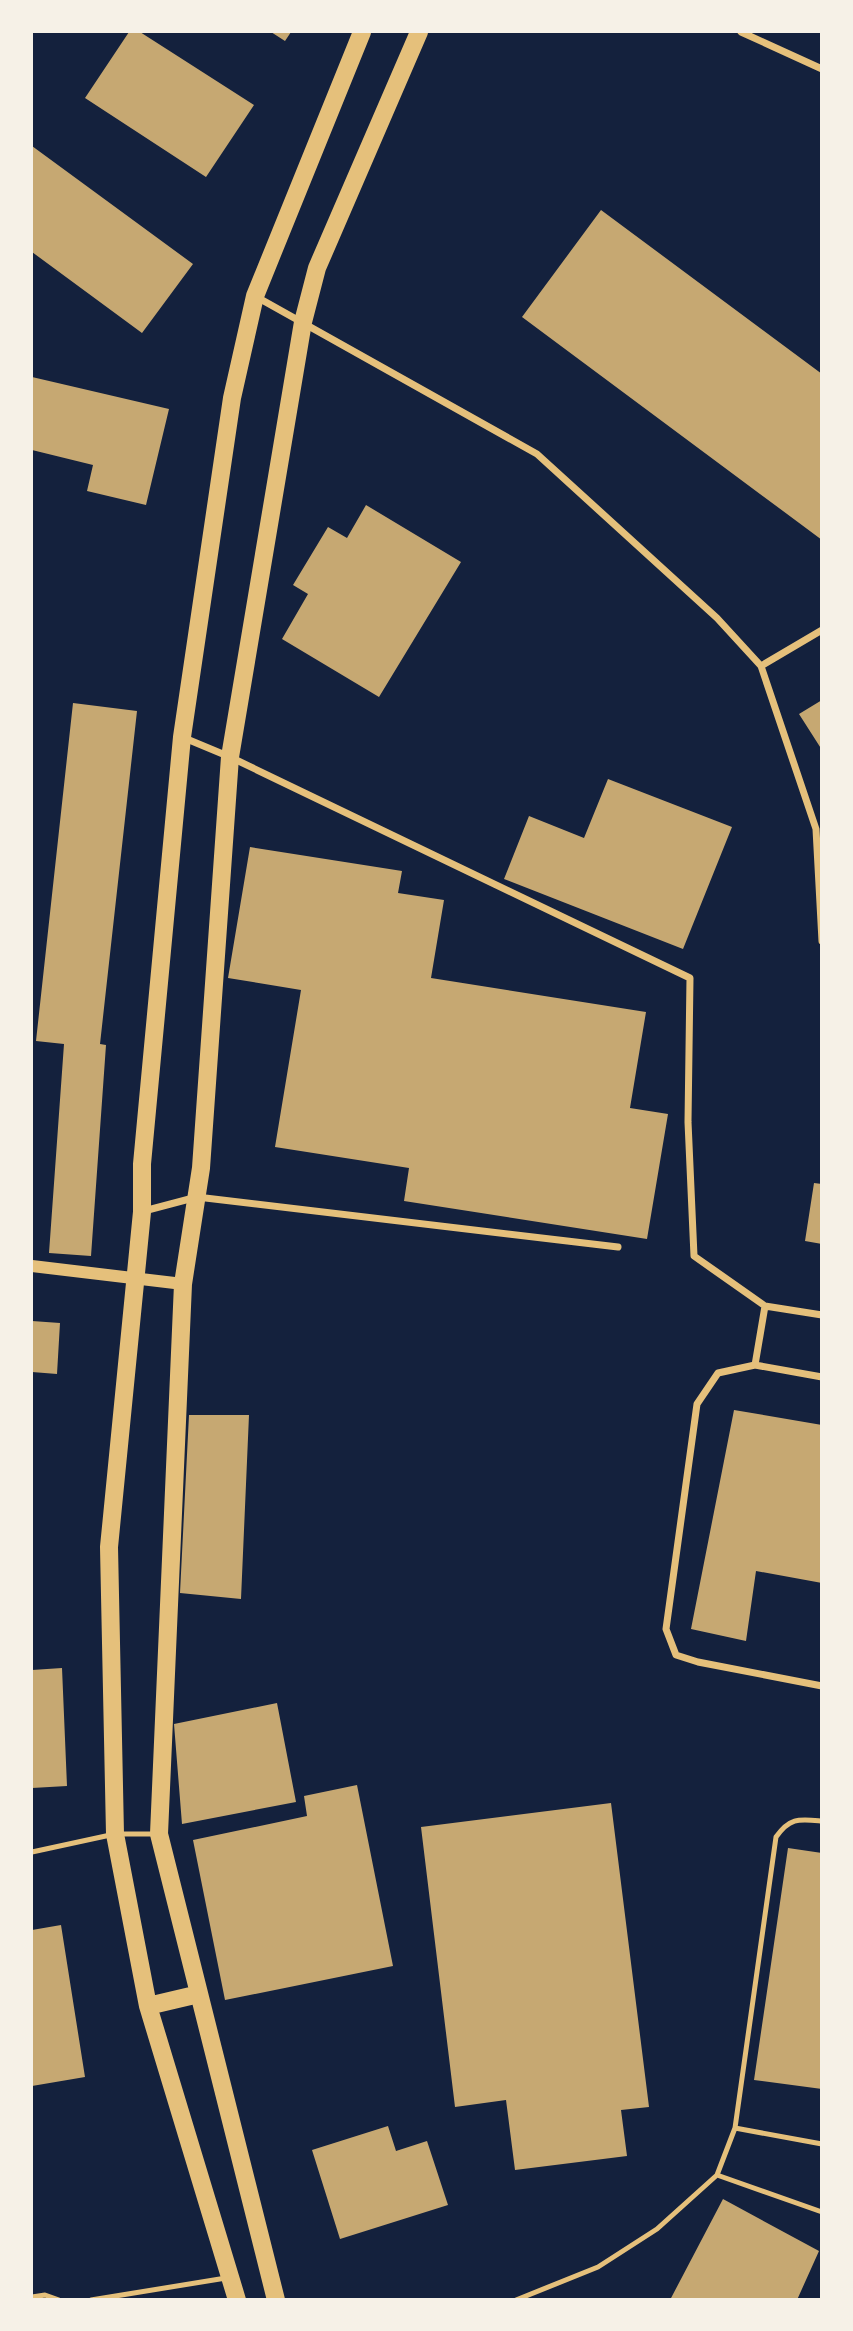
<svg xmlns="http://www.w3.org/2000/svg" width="853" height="2331" viewBox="0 0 853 2331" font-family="'Noto Sans',sans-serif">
<rect width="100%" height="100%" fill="#14213d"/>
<path fill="#c6a872" d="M129 32H140L254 105 206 177 85 98Z
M271 32H291L285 41Z
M32 146 193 264 142 333 32 252Z
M601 210 822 374V540L522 317Z
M32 377 169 409 146 505 87 491 93 465 32 450Z
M366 505 461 562 379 697 282 639 308 594 293 585 328 527 347 538Z
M822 700V750L799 714Z
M73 703 137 711 100 1044 106 1045 91 1256 49 1253 64 1044 36 1041Z
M608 779 732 827 683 949 504 879 529 816 584 838Z
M250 847 402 871 398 893 444 900 431 978 646 1012 630 1108 668 1114 647 1239 404 1201 409 1168 275 1147 301 990 228 978Z
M814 1183 822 1184V1244L805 1241Z
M32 1321 60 1323 57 1374 32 1372Z
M734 1410 822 1425V1583L756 1571 746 1641 691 1629Z
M189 1415H249L241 1599 180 1593Z
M62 1668 67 1786 32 1788V1670Z
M277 1703 296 1802 182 1824 174 1724Z
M357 1785 393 1966 225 2000 193 1840 307 1816 304 1796Z
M611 1803 649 2107 621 2110 627 2156 515 2170 506 2100 455 2107 421 1827Z
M788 1848 822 1853V2089L754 2080Z
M61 1925 85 2077 32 2086V1930Z
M388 2126 396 2151 427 2141 448 2205 340 2239 312 2150Z
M723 2199 819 2251 797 2300H670Z"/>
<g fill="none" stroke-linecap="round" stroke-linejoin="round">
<path stroke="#e5c07b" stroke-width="5" d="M32 1852 115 1834H156
M735 2128 822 2144
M717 2175 822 2212
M32 2297 45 2295 59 2300
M91 2300 226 2278
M516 2300 598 2267 657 2229 717 2175 735 2128 776 1837C790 1817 799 1819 822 1821"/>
<path stroke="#e5c07b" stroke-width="7" d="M741 32 822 69
M255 296 537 454 717 618 761 666 816 829 822 941
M761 666 822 630
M182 737 230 757 690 978 688 1122 694 1256 765 1306 822 1315
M144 1211 197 1197 618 1247
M755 1365 765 1306
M822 1377 755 1365 718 1373 697 1404 666 1629 676 1655 698 1662 822 1686"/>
<path stroke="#e5c07b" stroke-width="12" d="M32 1266 183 1284"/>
<path stroke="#e5c07b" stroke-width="18" d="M148 2006 199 1994
M237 2300 148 2006 115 1834 109 1547 142 1212V1164L182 737 232 398 255 296 362 32
M276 2300 159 1834 183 1284 201 1168 230 757 303 322 317 268 419 32"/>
</g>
<rect width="853" height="2331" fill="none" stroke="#f6f1e7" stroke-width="66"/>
</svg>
